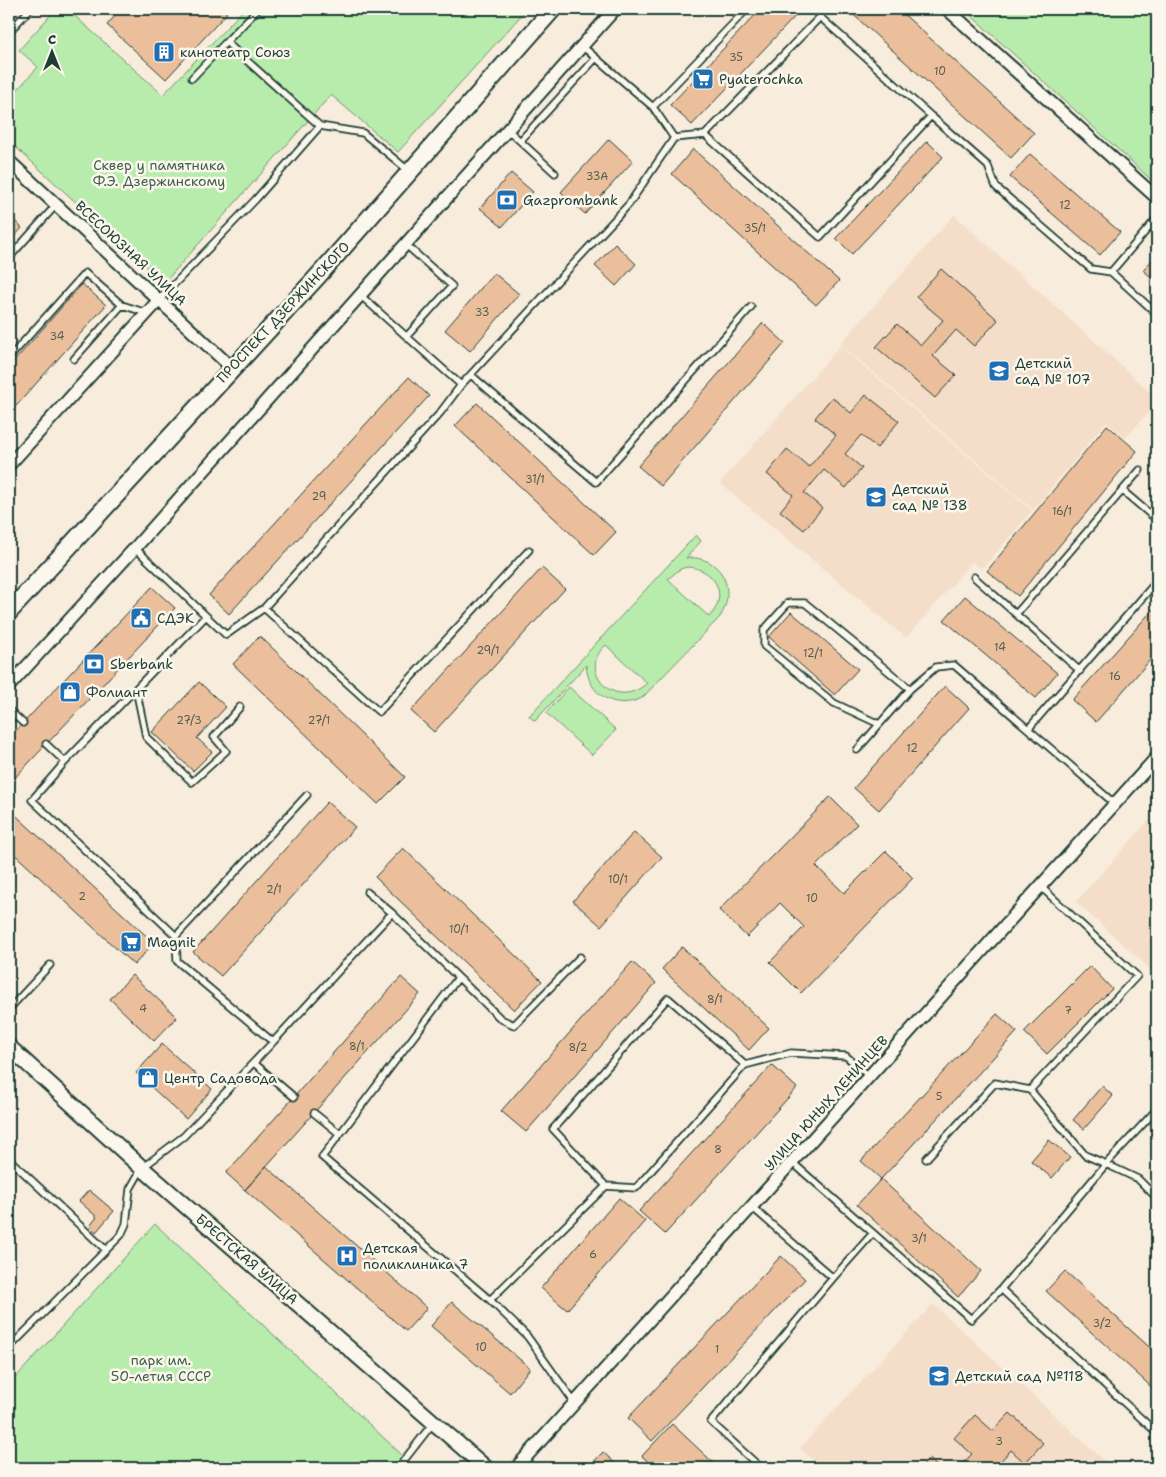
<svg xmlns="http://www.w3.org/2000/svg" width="1166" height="1477" viewBox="0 0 1166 1477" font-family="'Shantell Sans',sans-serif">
<rect width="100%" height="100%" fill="#f8ecdc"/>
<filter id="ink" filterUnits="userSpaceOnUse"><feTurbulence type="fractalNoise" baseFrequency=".02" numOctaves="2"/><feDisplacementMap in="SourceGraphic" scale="10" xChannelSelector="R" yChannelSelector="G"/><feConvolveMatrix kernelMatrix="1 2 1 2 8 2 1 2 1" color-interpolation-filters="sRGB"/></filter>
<g filter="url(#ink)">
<path fill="#f4dec9" d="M954 215 1157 398V404L1125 438 1106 422 1033 510 840 344Z
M840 346 1032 511 982 569 972 562 906 638 720 483Z
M1157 811V975L1076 902Z
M933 1304 1112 1468H822L800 1448Z"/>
<path fill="#b8ecac" stroke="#6c9470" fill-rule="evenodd" d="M56 9H67L163 95 244 9H527L398 152 331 95 164 283 9 141V99L38 67 19 50Z
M964 9H1157V185Z
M696 535 701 541 686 558C720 554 738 589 720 617L642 698C615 711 588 695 586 665L535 721 529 716ZM687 567C715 568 730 596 709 617L668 579 680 569ZM606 645 647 683C615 713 576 670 606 645Z
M569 687 616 730 592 755 546 713Z
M155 1224 416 1468H9V1385Z"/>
<path fill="#ecbf9c" stroke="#1f3d34" d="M121 9H223L227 13 166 79 107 25Z
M761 9H802L692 125 670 105Z
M847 9H898L1034 133 1011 158Z
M9 75 16 82 9 89Z
M609 139 633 161 585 214 561 192Z
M927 141 943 157 852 254 836 238Z
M693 149 839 281 816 305 672 174Z
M1030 154 1120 232 1100 255 1010 177Z
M511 173 533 192 502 227 480 208Z
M9 215 22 228 9 243Z
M615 244 636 264 616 286 595 266Z
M1157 255V282L1143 270Z
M941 269 998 320 974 346 956 330 933 356 956 375 935 398 876 347 897 324 921 345 943 320 916 297Z
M494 273 519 294 470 351 445 330Z
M82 284 106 305 9 414V367Z
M763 323 785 343 661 486 638 466Z
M409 377 429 396 229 614 209 595Z
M866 395 899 421 877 448 861 435 845 454 862 468 846 488 824 470 804 493 822 508 804 530 780 511 793 495 767 474 787 449 809 467 836 435 815 418 832 397 851 413Z
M477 403 616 532 594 555 455 426Z
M1107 425 1137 451 1018 596 987 571Z
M542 568 565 589 434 732 411 711Z
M152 587 175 608 9 784V738Z
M965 596 1057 673 1036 698 944 620Z
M1157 605V652L1096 722 1072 700Z
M791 612 858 669 835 695 769 637Z
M260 636 405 777 378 804 233 664Z
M199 682 226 707 197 738 212 752 193 771 152 732Z
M945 686 969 708 879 810 854 788Z
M830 797 857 824 816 866 844 893 886 851 913 878 801 993 770 962 804 927 780 903 747 937 719 910Z
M327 802 355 827 221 976 193 952Z
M9 809 154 943 134 965 9 849Z
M634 832 662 857 601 926 573 901Z
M403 848 542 981 514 1010 375 877Z
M682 947 769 1028 749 1050 662 969Z
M632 962 656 983 526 1132 501 1111Z
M1090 966 1112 989 1047 1054 1024 1032Z
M132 975 177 1017 154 1041 110 999Z
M401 977 420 994 245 1190 226 1173Z
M997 1014 1017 1032 881 1179 861 1161Z
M162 1044 212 1089 186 1119 136 1073Z
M772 1065 797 1088 665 1234 639 1211Z
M1102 1086 1113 1096 1084 1129 1073 1120Z
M1049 1140 1070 1157 1052 1178 1031 1161Z
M266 1166 427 1308 406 1331 245 1190Z
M881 1179 981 1271 958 1297 857 1205Z
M89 1190 114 1211 96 1232 90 1226 97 1217 79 1201Z
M619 1198 645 1221 567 1310 541 1288Z
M781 1256 805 1279 652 1441 628 1418Z
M1065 1271 1157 1354V1392L1046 1291Z
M452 1302 530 1368 510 1393 431 1326Z
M1010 1413 1043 1443 1025 1463 1011 1450 994 1468H958L972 1454 954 1438 975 1415 993 1431Z
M672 1424 719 1468H655L642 1456Z
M603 1452 620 1468H588Z
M929 1459 939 1468H921Z"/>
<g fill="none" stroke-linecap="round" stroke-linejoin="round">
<g stroke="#1f3d34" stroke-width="9">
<path id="service" d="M9 32 30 9
M192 78 226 42
M653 107 747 9
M931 116 988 166 996 187 1091 269 1111 272 1157 314
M320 126 363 133 409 171
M507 129 555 173
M674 138 705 135 820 17 931 116 820 237 705 135
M520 141 596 58
M404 243 452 286 407 336
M9 258 56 205
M1111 272 1157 218
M360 295 461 385 629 204 674 138 653 107 582 46
M159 300 256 199 320 126 226 42 258 9
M122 305 147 313
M9 358 85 273 122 305 74 359
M471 375 596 482 751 307
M1123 491 1157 520
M135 548 226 635 264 608 379 712 529 550
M974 577 1080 671
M264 608 440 413 461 385
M1016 614 1140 470
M136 689 146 737 192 782 226 751 214 737 240 707
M910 689 936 667 954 665 1115 804
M9 710 23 723
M1029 728 1157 581
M46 744 65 762
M857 750 910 689 805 603H788L764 630V646L834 703 879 724
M1040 886 1137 976 1030 1090 1085 1155 1106 1164 1157 1109
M367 892 392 913
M176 936 307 795
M9 1009 50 965
M273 1042 392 913 501 1019 514 1025 580 957
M254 1063 294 1097
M314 1113 340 1134 322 1157 490 1300
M340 1134 458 978
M9 1159 106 1250
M926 1159 995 1083 1030 1090
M793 1163 971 1319 1001 1289
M606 1186 636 1188 745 1065
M1157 1198 1138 1179 1106 1164 1001 1289 1157 1433
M753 1208 833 1278 711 1422 761 1468
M833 1278 873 1233
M9 1348 121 1235 126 1224 130 1189 142 1168 184 1136 273 1042 177 961 176 936 32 800 65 762 206 616
M574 1402 527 1336 490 1300 606 1186 553 1129 668 998 745 1065 791 1053 846 1056 870 1077
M398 1468 433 1423"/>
</g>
<g stroke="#1f3d34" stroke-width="15">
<path id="minor" d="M947 9 1157 198
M9 161 232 368
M9 465 159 300
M9 686 135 548 615 9
M516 1468 1157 757"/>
</g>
<g stroke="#1f3d34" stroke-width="18">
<path id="tertiary" d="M9 1047 142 1168 486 1468"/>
</g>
<g stroke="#1f3d34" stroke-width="20">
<path id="secondary" d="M9 612 318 276 553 9"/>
</g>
<use href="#service" stroke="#fbf7ec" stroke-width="5.5"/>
<use href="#minor" stroke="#fbf7ec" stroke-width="11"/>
<use href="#tertiary" stroke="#fbf7ec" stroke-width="14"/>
<use href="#secondary" stroke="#fbf7ec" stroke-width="16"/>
</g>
</g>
<defs>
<g id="building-square" transform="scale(1.125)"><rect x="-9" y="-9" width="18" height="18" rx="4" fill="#1f6fb2" stroke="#fbf7ec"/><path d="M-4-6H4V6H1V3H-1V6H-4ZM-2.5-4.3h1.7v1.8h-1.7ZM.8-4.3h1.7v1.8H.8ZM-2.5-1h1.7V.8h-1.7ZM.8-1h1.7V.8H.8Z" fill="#fff"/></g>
<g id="supermarket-square" transform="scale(1.125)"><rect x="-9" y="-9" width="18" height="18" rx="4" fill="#1f6fb2" stroke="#fbf7ec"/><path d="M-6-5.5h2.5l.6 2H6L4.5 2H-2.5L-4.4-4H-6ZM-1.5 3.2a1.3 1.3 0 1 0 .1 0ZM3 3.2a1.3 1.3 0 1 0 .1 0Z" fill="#fff"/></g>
<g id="bank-square" transform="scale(1.125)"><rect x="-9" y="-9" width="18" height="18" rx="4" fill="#1f6fb2" stroke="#fbf7ec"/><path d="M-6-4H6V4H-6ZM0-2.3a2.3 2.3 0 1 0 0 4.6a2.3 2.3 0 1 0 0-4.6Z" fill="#fff"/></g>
<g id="school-square" transform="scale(1.125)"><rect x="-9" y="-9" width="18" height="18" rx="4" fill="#1f6fb2" stroke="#fbf7ec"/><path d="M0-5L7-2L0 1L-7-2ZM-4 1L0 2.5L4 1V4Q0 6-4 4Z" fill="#fff"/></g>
<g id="civic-square" transform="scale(1.125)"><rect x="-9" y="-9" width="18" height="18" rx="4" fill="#1f6fb2" stroke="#fbf7ec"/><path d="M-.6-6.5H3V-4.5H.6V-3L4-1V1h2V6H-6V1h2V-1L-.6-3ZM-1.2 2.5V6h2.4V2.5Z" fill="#fff"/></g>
<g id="shop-square" transform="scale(1.125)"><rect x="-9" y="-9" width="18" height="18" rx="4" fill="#1f6fb2" stroke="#fbf7ec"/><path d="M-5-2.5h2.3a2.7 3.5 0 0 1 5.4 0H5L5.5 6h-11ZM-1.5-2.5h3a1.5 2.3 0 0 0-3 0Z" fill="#fff"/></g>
<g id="hospital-square" transform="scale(1.125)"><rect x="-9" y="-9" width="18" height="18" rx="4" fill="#1f6fb2" stroke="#fbf7ec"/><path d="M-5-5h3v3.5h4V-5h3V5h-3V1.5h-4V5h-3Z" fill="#fff"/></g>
</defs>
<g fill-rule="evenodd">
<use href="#building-square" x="164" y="52"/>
<use href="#supermarket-square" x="703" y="79"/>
<use href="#bank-square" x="507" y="200"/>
<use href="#school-square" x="999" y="371"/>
<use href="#school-square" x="876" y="497"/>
<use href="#civic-square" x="141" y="618"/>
<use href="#bank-square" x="94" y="664"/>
<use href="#shop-square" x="70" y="692"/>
<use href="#supermarket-square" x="131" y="942"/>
<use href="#shop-square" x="148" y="1078"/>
<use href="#hospital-square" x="347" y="1256"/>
<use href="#school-square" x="939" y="1376"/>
</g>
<g text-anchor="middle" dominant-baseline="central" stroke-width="5" stroke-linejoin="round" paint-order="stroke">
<g font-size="11" fill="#525e4e">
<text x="736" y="57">35</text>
<text x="940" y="71">10</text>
<text x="597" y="176">33А</text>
<text x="1065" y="205">12</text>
<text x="755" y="228">35/1</text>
<text x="482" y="312">33</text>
<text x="57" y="336">34</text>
<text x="535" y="479">31/1</text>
<text x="319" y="496">29</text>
<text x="1062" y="511">16/1</text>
<text x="1000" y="647">14</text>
<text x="488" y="650">29/1</text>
<text x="813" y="653">12/1</text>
<text x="1115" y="676">16</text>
<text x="189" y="720">27/3</text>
<text x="319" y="720">27/1</text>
<text x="912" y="748">12</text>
<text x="618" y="879">10/1</text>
<text x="274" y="889">2/1</text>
<text x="82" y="896">2</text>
<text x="812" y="898">10</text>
<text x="459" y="929">10/1</text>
<text x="715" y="999">8/1</text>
<text x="143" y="1008">4</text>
<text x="1068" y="1010">7</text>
<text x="357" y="1046">8/1</text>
<text x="578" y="1047">8/2</text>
<text x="939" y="1096">5</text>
<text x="718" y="1149">8</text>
<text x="919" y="1238">3/1</text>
<text x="593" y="1254">6</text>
<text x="1102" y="1323">3/2</text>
<text x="481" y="1347">10</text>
<text x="717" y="1349">1</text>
<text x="999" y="1441">3</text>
</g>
<g font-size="14" fill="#1f3d34" stroke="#fbf7ec" text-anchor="start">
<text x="180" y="52">кинотеатр Союз</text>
<text x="719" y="79">Pyaterochka</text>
<text x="523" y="200">Gazprombank</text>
<text x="1015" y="363">Детский<tspan x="1015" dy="16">сад № 107</tspan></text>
<text x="892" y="489">Детский<tspan x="892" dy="16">сад № 138</tspan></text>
<text x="157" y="618">СДЭК</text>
<text x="110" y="664">Sberbank</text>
<text x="86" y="692">Фолиант</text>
<text x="147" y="942">Magnit</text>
<text x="164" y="1078">Центр Садовода</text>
<text x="363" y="1248">Детская<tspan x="363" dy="16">поликлиника 7</tspan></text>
<text x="955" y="1376">Детский сад №118</text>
</g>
<g font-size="14" fill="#3e604c" stroke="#fbf7ec">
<text x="159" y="165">Сквер у памятника<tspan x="159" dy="16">Ф.Э. Дзержинскому</tspan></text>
<text x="161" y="1360">парк им.<tspan x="161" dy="16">50-летия СССР</tspan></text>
</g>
<g font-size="14" fill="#1f3d34" stroke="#fbf7ec">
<text transform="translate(131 253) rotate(43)">ВСЕСОЮЗНАЯ УЛИЦА</text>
<text transform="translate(283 312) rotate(-47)">ПРОСПЕКТ ДЗЕРЖИНСКОГО</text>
<text transform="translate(826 1103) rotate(-48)">УЛИЦА ЮНЫХ ЛЕНИНЦЕВ</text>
<text transform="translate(247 1259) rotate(41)">БРЕСТСКАЯ УЛИЦА</text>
</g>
</g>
<rect width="1166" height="1477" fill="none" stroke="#fbf7ec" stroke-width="30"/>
<rect x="15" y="15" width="1136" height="1447" fill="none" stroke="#1f3d34" stroke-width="2" filter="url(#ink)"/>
<g transform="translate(52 52)" stroke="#fbf7ec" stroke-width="4" paint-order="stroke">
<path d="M0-4L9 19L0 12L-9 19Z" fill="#1f3d34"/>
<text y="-8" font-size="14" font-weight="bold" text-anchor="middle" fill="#1f3d34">С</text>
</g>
</svg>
